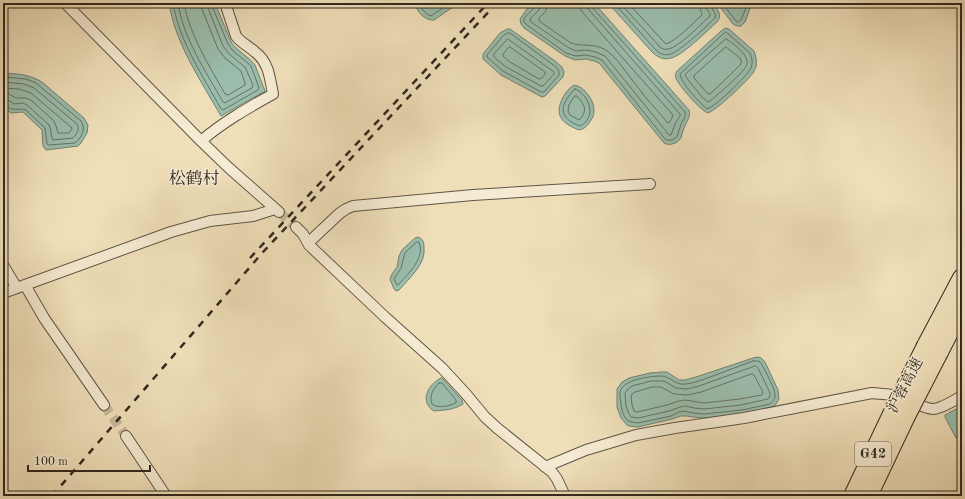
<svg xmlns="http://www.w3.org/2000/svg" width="965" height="499" viewBox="0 0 965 499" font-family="'Old Standard TT','Noto Serif SC',serif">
<rect width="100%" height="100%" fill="#efdfb9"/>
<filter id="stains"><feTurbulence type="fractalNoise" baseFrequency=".005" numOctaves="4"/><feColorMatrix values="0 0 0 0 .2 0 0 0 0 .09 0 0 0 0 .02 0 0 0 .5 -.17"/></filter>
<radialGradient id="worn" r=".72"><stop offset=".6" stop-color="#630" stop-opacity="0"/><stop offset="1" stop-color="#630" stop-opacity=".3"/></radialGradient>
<path fill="#9abdac" stroke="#708174" d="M169 3H215L231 42C237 51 248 56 255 65L265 91 221 116C201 81 175 43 169 3Z
M419 3H455L453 7 434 20C427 21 418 14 416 6Z
M534 3H594L689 110C691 117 687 120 685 126 683 130 682 134 681 138 677 144 669 146 664 143L599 63 594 61 586 59 575 60 565 56 524 28 521 24 520 19 526 10Z
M608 3H713C717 9 723 15 717 22 707 31 682 56 671 58 664 60 659 58 653 53Z
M717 3H752L745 22 741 26C737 26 736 26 733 24Z
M726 28 729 29 754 51C756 56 757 62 756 67 755 68 754 72 753 73 747 81 717 110 708 113 701 111 680 87 677 80 675 77 675 74 677 71L720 32 724 29Z
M507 29H510L555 61 562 67 564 72 563 77 545 96 543 97 540 96 501 75 483 59V54L500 33Z
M3 73C19 74 28 74 42 82L84 118 88 125 87 133 81 143 78 146 46 150 45 149 43 146 42 130 23 112 11 113 3 107Z
M574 85C584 86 595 101 594 111 594 116 592 119 589 123 586 127 584 129 579 130 561 123 554 115 563 97 566 92 569 88 574 85Z
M418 237C423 239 424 242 424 247 424 249 424 251 424 253 423 266 407 281 399 290L396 291 394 289 390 279 392 274 397 267 399 256 402 250 415 238Z
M758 357 761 358 765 362 778 390 779 399 776 404 771 408 743 414 704 418 692 417 687 416H681L672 419 638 427 629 426 627 425 621 418 617 407V389L622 382 629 378 650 373 661 372H667L679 380H685L696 377 753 358Z
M441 378H442L462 400 463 404C454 410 444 410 434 411 419 402 428 384 441 378Z
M962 406V437L959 438H956L945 417V415Z"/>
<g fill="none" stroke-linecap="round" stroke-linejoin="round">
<path stroke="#667266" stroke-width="1" d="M173 3C179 41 203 76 221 109L223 110 258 90 259 88 251 66 249 64 232 50 228 44 212 6V3
M178 3C183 38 206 72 223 102L225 103 252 88 253 85 245 67 229 54 223 46 208 8 207 3
M184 3C189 34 210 67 225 94L228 95 245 85V83L241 71 225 58 218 49 202 9 201 3
M421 3V8L428 15 431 16 450 3
M536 3C535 10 527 13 524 19V22L527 25 566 53 576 56 586 55 595 57 602 60 666 140H672L677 137 681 124 685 117V112L598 14 592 7V3
M541 3 539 10 530 19 531 22 569 48 576 51 586 50 596 52 605 56 669 135H671L676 122 680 116V114L589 10 587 7V3
M547 3 546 11 539 18V21L571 43C582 47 593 43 604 49 616 55 628 76 637 86 646 99 657 110 667 122L669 123 673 116 672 114 584 14 581 10V3
M614 3 656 50C660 54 665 56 671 54 680 51 707 26 715 18 717 12 710 9 710 3
M620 3 660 47C662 49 664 50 668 49 678 48 701 24 710 16V14L706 8 705 3
M628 3 664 42 666 44C676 41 693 23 702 15 702 12 699 7 699 3
M722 3 736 21 738 22 741 20 748 3
M726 32 750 53C752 58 753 63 751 68 747 76 716 106 707 109 700 103 681 83 680 74L722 35Z
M508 33H510L552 64C556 67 560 70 559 75L544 92H541L503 71 487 57V55L503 36Z
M508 39 554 72V74L543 86H541L506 67 494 57V54Z
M726 39C733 43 749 55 747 64 746 71 717 95 710 101L708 102 702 97 686 77 685 75Z
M510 47 545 72V74L542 78 539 79 510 62 503 56V54L508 48Z
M726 47 740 58 741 60V64L730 75 710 94H708L694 78V76Z
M3 77 26 79 36 83 81 121C86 129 82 137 75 143L49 145 47 144 45 128 26 110C21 108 17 110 12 109 8 108 8 105 3 104
M3 82 24 84 34 88 77 124C80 129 77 134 73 138L53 140C50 136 52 130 49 125L27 105 23 103 14 104 8 100 3 99
M3 88 19 89 31 93 71 127 72 129 69 133H58L56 126 54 121 31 100 25 98H16L9 94 3 93
M575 89C590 95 597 118 580 126 569 122 559 115 565 102 568 97 570 93 575 89Z
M575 96H577C585 105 588 111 579 120L570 115 568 111 569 105Z
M417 242H419C425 258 409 273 399 284L397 285 394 279 401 268 405 253Z
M753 361H759L762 365C765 371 776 390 775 396 775 399 773 402 770 404L742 410 704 414 693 413 683 411 679 412 671 416 638 423 628 421C623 416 621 409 621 402 620 399 620 395 620 392 622 380 650 376 661 376 671 376 675 386 686 384 695 383 704 379 713 376 726 371 740 366 753 361Z
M756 366 758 368 770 393V396L768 399 741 405 704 409 694 408 685 406 680 407 669 411 638 418 631 417 629 414 626 406 625 393 628 389 632 386 651 381H664L676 388 687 389 699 386Z
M752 374 754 375 763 392 762 395 740 399 704 403 685 400 679 401 667 405 637 412 634 411 632 405 631 395 635 392 652 387H661L674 394 688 395 701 392Z
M439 383H442L456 400V403C449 406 438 409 432 404 429 396 433 389 439 383Z"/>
<path stroke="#c9ba9a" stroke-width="10" stroke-dasharray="10 5" stroke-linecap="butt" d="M279 212 296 227
M104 405 126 436"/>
<g stroke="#605646" stroke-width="12">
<path id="street" d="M65 3 201 141 229 168 279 212
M201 141C223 122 248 108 273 94 270 79 269 62 255 52 249 46 241 43 236 36L225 3
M296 227 303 234 309 245 385 317 442 368 466 394 485 417 497 428 552 472 557 479 565 496
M308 243 340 213 346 209 353 206 473 195 650 184
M3 265 17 288
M25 285 44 318 104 405
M3 293 171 232 210 221 253 216 275 209
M126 436 166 496
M545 467 586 450 636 435 675 428 744 418 872 393C880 394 889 394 897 396 906 399 925 409 933 409 941 409 955 400 962 396"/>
</g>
<g stroke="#31281f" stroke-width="20">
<path id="highway" d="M926 346 962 278
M939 352 962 307
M853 496 893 412
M868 496 905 418"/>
</g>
<use href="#street" stroke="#f5ead2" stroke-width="10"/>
<use href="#highway" stroke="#efdfb9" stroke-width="18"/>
<path stroke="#31281f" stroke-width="2.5" stroke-dasharray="7 7" stroke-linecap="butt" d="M250 258 488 3
M52 496 263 252 497 3"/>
<g stroke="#31281f" stroke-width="20" stroke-linecap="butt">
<path id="highway-bridge" d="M893 412 926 346
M905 418 939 352"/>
</g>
<use href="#highway-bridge" stroke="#efdfb9" stroke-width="18"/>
</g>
<g text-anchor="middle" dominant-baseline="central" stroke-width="3" stroke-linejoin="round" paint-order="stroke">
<rect fill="#f5ead2" stroke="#6c6255" stroke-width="1" x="855" y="442" width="36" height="24" rx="3"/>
<g font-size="14" font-weight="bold" fill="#31281f">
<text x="873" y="454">G42</text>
</g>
<g font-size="15" fill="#31281f" stroke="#f5ead2">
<text transform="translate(906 386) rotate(-63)">沪蓉高速</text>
</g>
<g font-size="17" fill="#31281f" stroke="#f5ead2">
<text x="194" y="179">松鹤村</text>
</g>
</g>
<rect width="965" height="499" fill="none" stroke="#efdfb9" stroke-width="16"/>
<rect x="4" y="4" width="957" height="491" fill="none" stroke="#31281f" stroke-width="2"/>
<rect x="8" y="8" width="949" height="483" fill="none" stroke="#31281f"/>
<path d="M28 465v6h122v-6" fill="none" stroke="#31281f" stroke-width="2"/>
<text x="34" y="465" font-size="12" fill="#31281f" stroke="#f5ead2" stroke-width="3" paint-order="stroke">100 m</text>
<rect width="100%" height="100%" filter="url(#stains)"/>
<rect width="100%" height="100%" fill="url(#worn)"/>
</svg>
